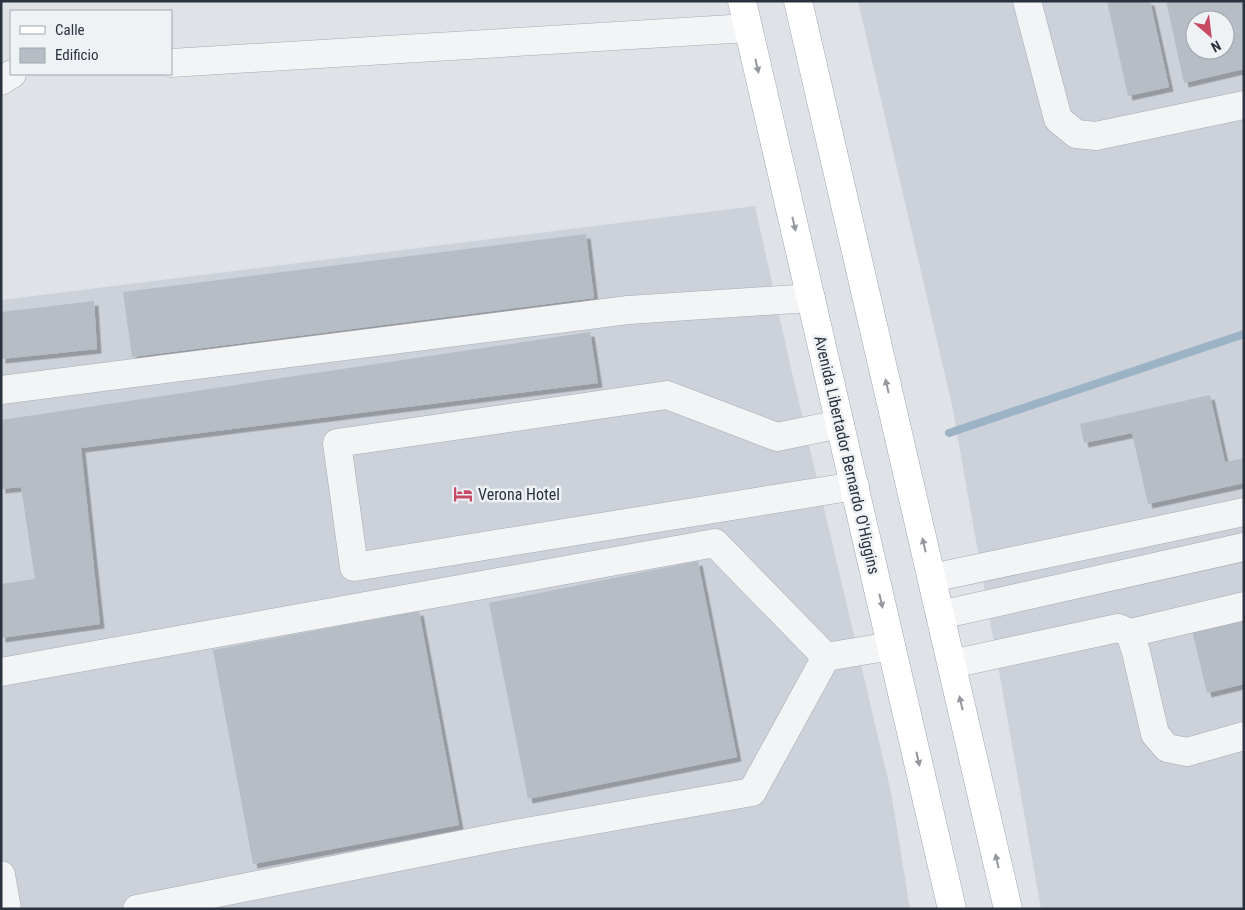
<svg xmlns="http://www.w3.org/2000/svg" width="1245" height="910" viewBox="0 0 1245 910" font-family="'Roboto Condensed',sans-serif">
<defs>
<filter id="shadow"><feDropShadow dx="4.5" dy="4.5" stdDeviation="0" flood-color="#0004"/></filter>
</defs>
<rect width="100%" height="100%" fill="#dfe3e8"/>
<path fill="#cdd2da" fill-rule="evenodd" d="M858 1H1244V909H1041L952 405ZM1195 20H1225V50H1195Z
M755 206 790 364 891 792 910 909H1V300Z"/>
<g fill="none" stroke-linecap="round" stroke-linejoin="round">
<path stroke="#9cb3c6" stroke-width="8" d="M949 433 1244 334"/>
</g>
<path fill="#b7bdc4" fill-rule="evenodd" filter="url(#shadow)" d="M1107 1H1150L1169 87 1128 96Z
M1166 1H1244V69L1184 83ZM1195 20H1225V50H1195Z
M586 234 594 298 132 357 123 292Z
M94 301 97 349 1 359V312Z
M590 332 598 383 81 448 100 624 1 638V584L35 579 21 487 1 489V420Z
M1210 395 1225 462 1244 458V483L1148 504 1132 433 1084 443 1080 424Z
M698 561 737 757 528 799 489 603Z
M419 611 459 825 253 864 213 650Z
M1244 613V684L1207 693 1191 626Z"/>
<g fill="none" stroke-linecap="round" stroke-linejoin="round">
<g stroke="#a5aab2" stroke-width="29">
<path id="minor" d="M1027 1 1058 119 1076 134 1096 136 1244 105
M171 63 748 28
M1 81 12 74
M1 390 628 310 811 298
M840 424 777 437 667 395 337 443 354 567 855 486
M932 578 1244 512
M940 615 1244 547
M1130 633 1244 606
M826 657 891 646
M952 664 1118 628 1130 633 1136 652 1155 734 1167 748 1187 752 1244 736
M1 672 715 543 826 657 752 792 504 836 137 909
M1 875 7 909"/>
</g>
<g stroke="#9fa8b3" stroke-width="29">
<path id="major" d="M742 1 952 909
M798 1 1008 909"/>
</g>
<use href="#minor" stroke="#f2f4f6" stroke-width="28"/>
<use href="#major" stroke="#fff" stroke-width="28"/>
</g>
<defs><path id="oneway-solid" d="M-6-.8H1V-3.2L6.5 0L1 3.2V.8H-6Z" transform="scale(1.25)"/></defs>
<g fill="#94989e">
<use href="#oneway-solid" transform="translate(757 66) rotate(77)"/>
<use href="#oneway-solid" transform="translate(794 224) rotate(77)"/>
<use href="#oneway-solid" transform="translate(887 386) rotate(-103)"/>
<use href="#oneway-solid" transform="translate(924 545) rotate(-103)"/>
<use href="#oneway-solid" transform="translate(881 601) rotate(77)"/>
<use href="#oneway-solid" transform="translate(961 703) rotate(-103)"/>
<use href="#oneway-solid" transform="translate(918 759) rotate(77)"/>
<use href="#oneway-solid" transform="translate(997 861) rotate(-103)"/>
</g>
<defs>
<g id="hotel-bare" transform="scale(1.5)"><path d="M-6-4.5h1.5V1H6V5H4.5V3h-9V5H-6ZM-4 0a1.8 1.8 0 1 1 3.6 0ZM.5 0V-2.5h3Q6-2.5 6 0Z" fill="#c74a64" stroke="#eff2f5" stroke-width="2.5" paint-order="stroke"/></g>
</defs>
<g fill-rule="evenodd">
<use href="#hotel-bare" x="463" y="494"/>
</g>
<g text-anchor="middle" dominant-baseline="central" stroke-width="5" stroke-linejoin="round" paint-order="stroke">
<g font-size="16" fill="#29323e" stroke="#eff2f5">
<text transform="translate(847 455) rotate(77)">Avenida Libertador Bernardo O'Higgins</text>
</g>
<g font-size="16" fill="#29323e" stroke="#eff2f5" text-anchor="start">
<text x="478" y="494">Verona Hotel</text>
</g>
</g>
<rect width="1245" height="910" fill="none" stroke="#29323e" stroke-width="5"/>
<rect x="10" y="10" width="162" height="65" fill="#eff2f5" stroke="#a0a5ac"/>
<rect x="20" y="26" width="25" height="8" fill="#ffffff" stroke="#a0a5ac"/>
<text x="55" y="35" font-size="15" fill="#29323e">Calle</text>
<rect x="20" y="48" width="25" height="15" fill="#b7bdc4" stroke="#a0a5ac"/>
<text x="55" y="60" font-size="15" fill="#29323e">Edificio</text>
<g transform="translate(1210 35) rotate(152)"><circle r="24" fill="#eff2f5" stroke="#a0a5ac"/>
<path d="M0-4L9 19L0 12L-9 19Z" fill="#c74a64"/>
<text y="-8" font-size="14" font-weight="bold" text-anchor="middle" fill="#29323e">N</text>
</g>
</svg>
